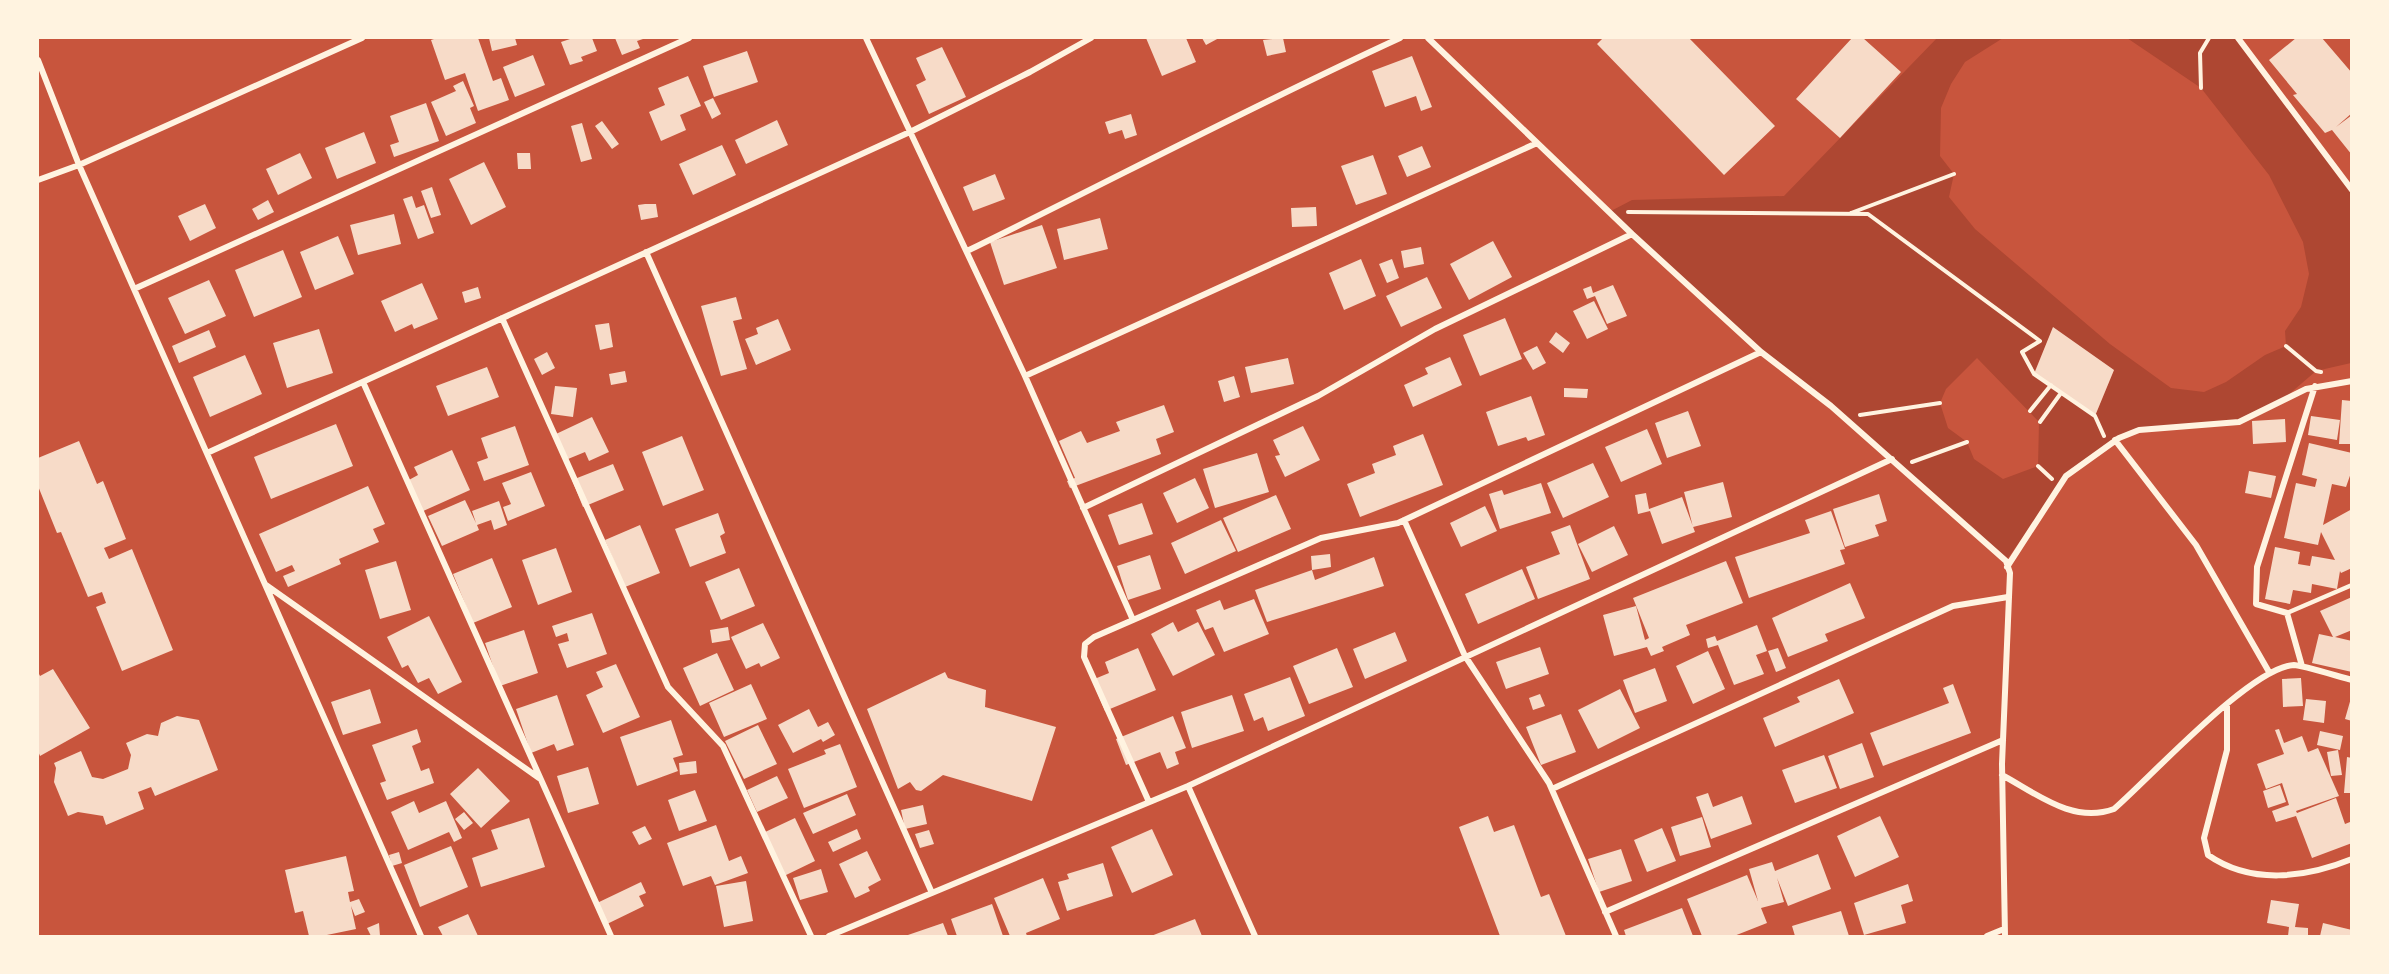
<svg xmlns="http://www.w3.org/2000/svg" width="2389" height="974" viewBox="0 0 2389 974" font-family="'Noto Serif',serif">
<rect width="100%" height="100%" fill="#c8553d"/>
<path fill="#ae4732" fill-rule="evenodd" d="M1937 38H2003L1965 62 1951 84 1941 108 1940 156 1954 174 1949 197 1975 229 2110 344 2171 388 2204 392 2226 382 2265 355 2286 346 2285 331 2301 307 2309 274 2303 242 2269 175 2201 88 2127 38H2238L2351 190V363L2316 371 2287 396 2239 422 2160 427 2119 438 2066 476 2006 561 1900 466 1761 352 1609 212 1632 200 1784 196ZM2053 328 2114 370 2095 416 2034 373ZM1977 358 2039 422 2038 466 2003 479 1974 459 1967 442 1948 428 1940 403 1946 389Z"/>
<path fill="#f7dbc8" d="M437 38H478L493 81 501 78 509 100 478 111 465 73 445 80 431 40Z
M489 38H515L517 45 492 51Z
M573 38H592L597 51 581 57 583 61 570 65 561 42Z
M615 38H646L637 41 640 48 622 55Z
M1146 38H1186L1196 62 1162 76Z
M1202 38H1219L1206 45Z
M1283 38 1286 52 1267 56 1263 40Z
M1603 38H1689L1775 126 1724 175 1597 44Z
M1852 38H1863L1901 72 1840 138 1796 99Z
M2296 38H2322L2352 73V113L2336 127 2352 115V155L2332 130 2325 133 2293 95 2297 94 2269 60Z
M942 47 966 97 929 114 916 85 926 80 916 58Z
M747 51 758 82 714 97 703 66Z
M533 55 545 85 515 97 503 67Z
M1412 56 1432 107 1421 111 1416 96 1385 107 1372 71Z
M688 76 701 106 680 115 686 130 661 141 649 112 665 105 658 88Z
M463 81 474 106 470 108 476 123 446 136 431 102 456 91 453 86Z
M713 98 721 114 712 119 704 102Z
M426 103 439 141 394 157 390 145 399 142 390 116Z
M1131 114 1137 135 1125 139 1122 130 1109 134 1105 122Z
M777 120 788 145 746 164 735 140Z
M602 121 619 144 612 149 595 126Z
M582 123 592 159 581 162 571 126Z
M364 132 376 163 337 179 325 148Z
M722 145 736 175 693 195 679 164Z
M1422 146 1431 167 1407 177 1398 156Z
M300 153 312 178 278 195 266 169Z
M517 153H530L531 169H518Z
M1373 155 1387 194 1356 205 1341 166Z
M484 162 506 207 471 225 449 179Z
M995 174 1005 199 973 211 963 187Z
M432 187 441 215 431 218 421 191Z
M412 196 416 208 424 205 434 233 418 239 403 199Z
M268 200 274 212 258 220 252 209Z
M205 204 216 228 190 241 178 216Z
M645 204H656L658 217 641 220 638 205Z
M1316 207 1317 226 1292 227 1291 208Z
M394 214 401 244 358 255 350 225Z
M1100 218 1108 249 1064 260 1057 229Z
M1042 225 1057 268 1004 285 990 242Z
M338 236 354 274 315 290 300 252Z
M1493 241 1512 277 1469 300 1450 264Z
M1421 247 1424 264 1404 268 1401 251Z
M283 250 302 297 254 317 235 270Z
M1361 259 1376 296 1344 310 1329 273Z
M1392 259 1399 278 1387 283 1379 264Z
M1427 277 1442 308 1401 327 1386 296Z
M209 280 226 316 185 334 168 298Z
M422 283 438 319 414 329 412 324 395 332 381 301Z
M1613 285 1627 316 1607 324 1595 296 1587 299 1583 289 1591 286 1593 293Z
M478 287 481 298 465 303 462 292Z
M736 297 742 319 733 321 747 369 721 376 701 306Z
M1594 301 1608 329 1587 339 1573 311Z
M1505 318 1522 359 1480 376 1463 335Z
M778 319 791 350 756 365 745 339 758 334 756 328Z
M609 323 613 347 600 350 595 325Z
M2053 327 2114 370 2095 416 2034 374Z
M319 329 333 373 287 388 273 343Z
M209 330 216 347 179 363 172 346Z
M1556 332 1570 343 1563 353 1549 342Z
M1537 346 1546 363 1533 370 1523 353Z
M547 352 555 368 542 375 534 359Z
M245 355 262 394 210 417 193 377Z
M1450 357 1462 385 1413 407 1404 385 1428 374 1425 368Z
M1288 358 1294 384 1251 393 1245 367Z
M487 367 499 397 448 416 436 386Z
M625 371 627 382 611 385 609 374Z
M1234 376 1240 397 1224 402 1218 381Z
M555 386 577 388 573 417 551 414Z
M1564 388 1588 389 1587 398 1564 397Z
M1531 396 1545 435 1528 441 1526 437 1498 446 1486 412Z
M2342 400 2352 401V444H2339Z
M1164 405 1174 432 1156 439 1161 454 1070 488 1067 481 1075 478 1059 441 1081 431 1087 443 1120 431 1116 422Z
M1688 411 1701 446 1667 458 1655 423Z
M2311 416 2340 420 2337 440 2308 435Z
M592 417 609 452 589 461 585 452 568 459 556 434Z
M2285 419 2286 442 2253 444 2252 421Z
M336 424 353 466 271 499 254 457Z
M515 426 529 465 484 481 477 462 488 458 481 438Z
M1303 426 1320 460 1285 477 1275 456 1280 455 1273 440Z
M1647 429 1662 464 1621 482 1605 447Z
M1423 434 1443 485 1360 517 1347 484 1375 473 1372 464 1396 455 1393 446Z
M682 436 704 490 663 506 642 452Z
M79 441 97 484 103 481 126 539 104 548 109 559 132 549 173 650 122 671 96 607 106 603 102 592 88 597 61 532 57 533 38 486V458Z
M2309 443 2352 453V470L2346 487 2332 484 2323 525 2352 509V568L2341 573 2340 571 2337 589 2312 584 2311 593 2293 590 2290 604 2265 599 2275 547 2300 552 2298 564 2310 566 2312 556 2335 560 2321 532 2318 545 2284 538 2296 483 2315 487 2317 479 2302 475Z
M452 450 470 490 421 512 407 481 418 475 414 467Z
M1257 453 1269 492 1215 508 1203 469Z
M1593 463 1609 497 1563 518 1547 483Z
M613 464 624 490 583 507 572 480Z
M2249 471 2276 476 2271 498 2245 493Z
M531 472 545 506 508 521 503 507 511 504 502 483Z
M1195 478 1209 508 1177 523 1163 493Z
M1723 482 1732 517 1693 527 1684 492Z
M1541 483 1551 513 1500 529 1489 494 1502 490 1504 495Z
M368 486 385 524 373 529 379 542 339 559 341 564 288 587 283 576 295 571 292 565 276 572 259 534Z
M1646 493 1649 509 1682 497 1695 532 1662 544 1650 511 1638 514 1635 495Z
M1879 494 1887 521 1875 525 1879 536 1845 547 1833 509Z
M1276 495 1291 529 1238 552 1223 518Z
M465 500 476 523 472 511 499 501 507 525 494 530 491 520 477 525 479 530 442 546 428 516Z
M1142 503 1153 534 1119 545 1108 515Z
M1485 506 1497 531 1461 547 1450 523Z
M1831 511 1845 549 1840 550 1845 564 1749 598 1735 557 1810 533 1805 520Z
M718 513 725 533 720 536 726 553 690 567 675 529Z
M1221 520 1236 551 1185 574 1171 543Z
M640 525 660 573 625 587 605 540Z
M1570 525 1590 579 1538 599 1526 567 1560 554 1551 532Z
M1614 526 1628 555 1592 572 1578 544Z
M556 548 572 592 538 605 522 560Z
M1330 554 1331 567 1312 570 1311 556Z
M1150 555 1161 589 1128 600 1117 566Z
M1374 557 1384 586 1267 622 1255 590 1312 570 1315 580Z
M492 558 512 607 473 623 453 574Z
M396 561 411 610 380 619 365 570Z
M1726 561 1743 603 1686 625 1690 635 1662 647 1664 651 1651 656 1647 647 1614 656 1603 615 1636 606 1645 640 1649 638 1633 598Z
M739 568 755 606 721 620 705 582Z
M1522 569 1535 599 1478 624 1465 594Z
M1850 583 1865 618 1825 634 1828 641 1788 657 1772 618Z
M2352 597V630L2335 637 2352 641V672L2312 663 2319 634 2333 637 2320 611Z
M1254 599 1269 634 1224 652 1213 627 1205 630 1196 610 1220 600 1224 610Z
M592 613 607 654 567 668 558 644 569 641 567 633 556 637 552 626Z
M429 616 462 682 438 694 429 678 418 683 408 665 402 668 387 637Z
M1173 622 1178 632 1198 622 1215 655 1173 676 1151 634Z
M763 623 780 658 761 667 759 663 746 669 731 637Z
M1757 625 1767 651 1756 655 1764 674 1734 685 1718 645 1708 648 1706 639 1715 636 1717 641Z
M728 627 730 640 712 643 710 630Z
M524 630 538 673 500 686 485 643Z
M1395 632 1407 661 1365 679 1353 649Z
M1540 647 1549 674 1506 689 1496 662Z
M1138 648 1156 690 1105 711 1092 680 1109 673 1105 662Z
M1337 648 1353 687 1309 704 1293 666Z
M1778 648 1786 668 1776 672 1768 651Z
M1708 651 1725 689 1693 704 1676 666Z
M717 653 734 690 700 706 683 668Z
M616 664 640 717 603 733 586 695 603 687 596 672Z
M1655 668 1667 701 1635 713 1623 680Z
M53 669 90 728 40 756 38 751V672L40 676Z
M945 672 948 678 986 690 985 707 1056 727 1032 801 943 775 921 791 916 790 910 782 898 789 867 709Z
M1290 677 1305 716 1268 731 1263 717 1254 721 1244 694Z
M2301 678 2303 706 2283 707 2282 679Z
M1839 679 1854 713 1775 747 1763 718 1800 702 1797 697Z
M751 684 767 719 724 737 709 703Z
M1953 684 1971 733 1883 766 1870 733 1949 703 1943 688Z
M370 689 381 723 343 735 331 702Z
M1620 689 1640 728 1598 749 1578 710Z
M1540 694 1545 706 1533 710 1529 698Z
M557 695 574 745 557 751 554 744 531 753 516 709Z
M1232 695 1244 731 1192 748 1181 712Z
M2351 698H2352V721L2345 719Z
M2306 699 2326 701 2324 723 2303 720Z
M809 709 818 727 828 722 835 735 823 742 821 739 793 753 778 725Z
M1561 714 1576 752 1541 765 1526 727Z
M177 716 199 720 218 770 155 796 151 787 138 792 144 809 106 825 103 816 78 812 68 816 54 782 56 768 54 763 81 751 92 777 103 779 128 769 131 755 126 743 147 734 158 736 161 723Z
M1173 716 1186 748 1175 752 1179 764 1167 769 1160 752 1126 765 1116 739Z
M671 720 683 755 673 758 678 771 637 786 620 737Z
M758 725 777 764 744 779 725 741Z
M417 729 421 742 412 746 421 771 429 768 434 783 387 800 380 783 386 781 372 745Z
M2279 729 2284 743 2302 736 2308 752 2318 748 2339 796 2296 811 2297 813 2336 798 2345 824 2350 822 2352 827V843L2312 858 2296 816 2276 822 2272 811 2289 805 2282 783 2266 789 2257 764 2284 754 2275 730Z
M2320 731 2343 736 2340 750 2317 745Z
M1862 743 1874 777 1840 789 1828 756Z
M840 744 857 787 804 808 788 769 826 754 824 750Z
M2338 750 2342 775 2331 776 2327 752Z
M1824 755 1837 788 1795 803 1782 770Z
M2347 757 2352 758V793H2344Z
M696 761 697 773 680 775 679 763Z
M588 767 599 804 568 813 557 776Z
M478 768 510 801 481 828 450 794Z
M777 776 788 798 757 812 747 790Z
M2280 785 2286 802 2268 808 2263 791Z
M695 790 707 821 679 831 668 800Z
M1708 793 1713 807 1742 796 1752 824 1711 839 1696 797Z
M847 794 856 815 813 834 803 813Z
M414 801 419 813 446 801 462 838 454 842 449 832 408 850 391 812Z
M923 805 927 824 905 829 901 810Z
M464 812 473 823 464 830 455 819Z
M1488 816 1494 832 1514 825 1541 897 1549 894 1566 936H1500L1459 827Z
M1880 816 1899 857 1855 877 1837 836Z
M1702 817 1711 847 1680 856 1671 827Z
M529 818 545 867 481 887 472 858 498 849 491 830Z
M795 818 815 861 784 876 763 833Z
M716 825 729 861 741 856 748 873 715 885 711 876 683 886 667 843Z
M645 826 652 839 639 845 632 832Z
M1662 828 1676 861 1647 872 1634 840Z
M857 829 861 839 833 852 828 842Z
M1152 829 1173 875 1132 893 1111 847Z
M929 830 934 844 920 848 915 834Z
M451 846 468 887 420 907 404 865Z
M1621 849 1632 881 1599 892 1588 859Z
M867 851 881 880 868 887 870 891 855 898 839 864Z
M399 852 402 863 392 866 389 855Z
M1818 854 1831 889 1788 906 1777 878 1784 902 1761 908 1767 923 1734 936H1702L1687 899 1747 875 1758 901 1749 869 1772 862 1775 871Z
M346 856 354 891 348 892 350 902 359 899 365 912 355 916 351 906 356 929 322 936H309L303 911 295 913 285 870Z
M1103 863 1113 896 1067 911 1058 882 1069 879 1067 874Z
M821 869 828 892 800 900 793 878Z
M1043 878 1060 919 1026 933 1027 936H1010L994 898Z
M746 881 753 921 724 927 716 886Z
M641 882 646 893 639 896 644 906 607 924 597 903Z
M1908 884 1913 901 1901 905 1906 923 1864 935 1854 903Z
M2271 900 2299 904 2295 927 2308 928V936H2288L2289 927 2267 923Z
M992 904 1003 936H957L951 919Z
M1682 908 1693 936H1626L1624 930Z
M1841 911 1849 936H1795L1792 926Z
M468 914 478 936H443L438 927Z
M1195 919 1202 936H1151Z
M379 923 380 936H371L367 928Z
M943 923 948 936H905Z
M2323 923 2352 930V936H2320Z"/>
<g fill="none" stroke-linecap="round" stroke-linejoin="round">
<path stroke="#fff3e0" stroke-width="4" d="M2201 88 2200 53 2209 38
M1628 212 1868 214 2040 341 2022 352 2034 374 2095 416 2104 436
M1851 213 1954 174
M2286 346 2316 371 2321 372
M2030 411 2051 385
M1860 415 1940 403
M2040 422 2061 393
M1912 462 1967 442
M2038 466 2052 479"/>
<path stroke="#fff3e0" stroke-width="4.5" d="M2287 613 2352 585"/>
<path stroke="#fff3e0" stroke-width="6" d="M866 38 1025 376 1133 620
M1428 38 1632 234 1761 352 1831 406 2006 561 2010 573 2002 764 2005 936
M2238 38 2352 190
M38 60 79 165 421 936
M38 180 79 165 362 38
M967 251C1112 180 1254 105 1400 38
M646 252 932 893
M134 289 689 38
M502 318 668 687 723 746 811 936
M1025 376 1537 143
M363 382 611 936
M2115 440 2196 545 2269 672
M207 453 912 131 1030 72 1091 38
M1083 508 1318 396 1435 329 1632 234
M1404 520 1465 656 1549 783 1616 936
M2007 567 2066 476 2119 438 2139 430 2239 422 2306 389 2352 381
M266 585 539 778
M2302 666 2287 613 2256 604 2257 567 2315 386
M2227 704V750L2204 838 2208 855C2251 885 2305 878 2352 859
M2002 775C2037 794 2073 824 2114 809 2151 777 2251 667 2294 665 2302 665 2340 677 2352 680
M1188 786 1255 936
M1552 789 1953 606 2008 597
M1149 802 1084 657 1085 644 1094 637 1321 538 1398 523 1761 352
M1605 912 2003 740
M829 936 1188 786 1892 459
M1987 936 2004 929"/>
</g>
<rect width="2389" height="974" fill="none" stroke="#fff3e0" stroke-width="78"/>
</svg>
